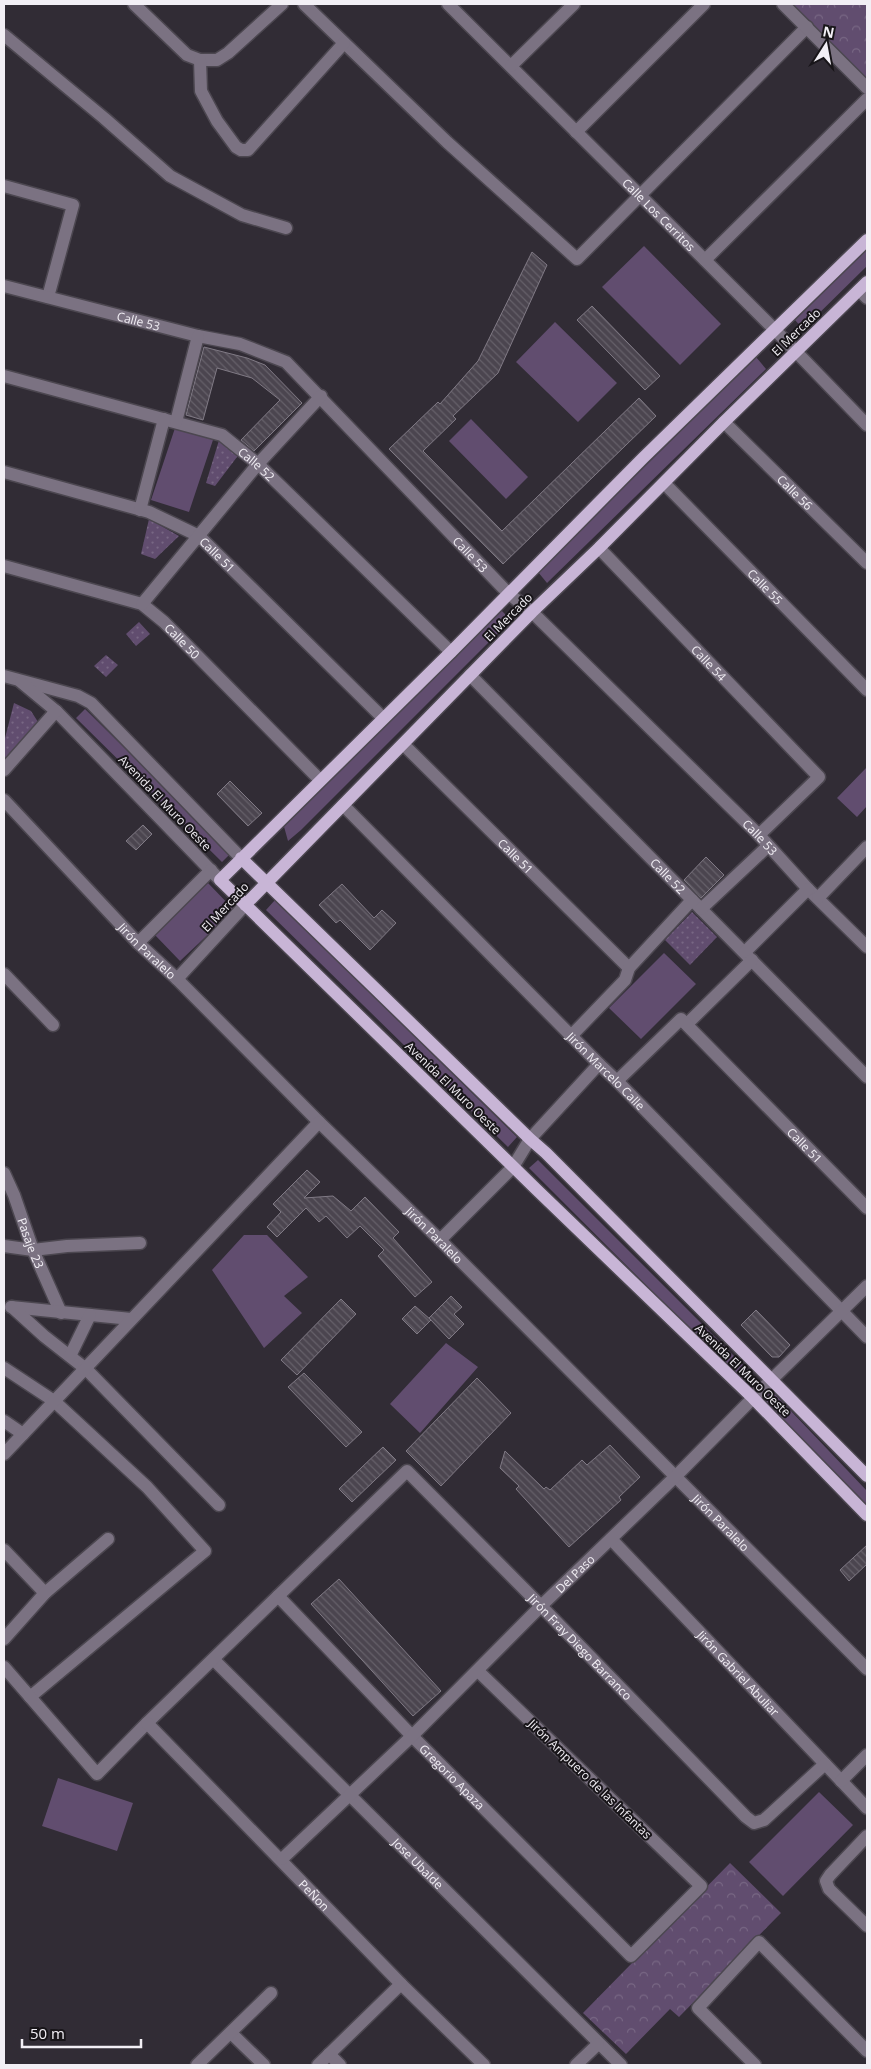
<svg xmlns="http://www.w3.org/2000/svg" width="871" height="2069" viewBox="0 0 871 2069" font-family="'Open Sans',sans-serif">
<defs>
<pattern id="park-crowns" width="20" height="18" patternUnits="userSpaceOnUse" patternTransform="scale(1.25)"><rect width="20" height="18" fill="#614d6f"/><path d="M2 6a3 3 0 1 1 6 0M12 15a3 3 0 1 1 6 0" fill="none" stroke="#786784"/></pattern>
<pattern id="garden-dots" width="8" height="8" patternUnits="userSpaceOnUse" patternTransform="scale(1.25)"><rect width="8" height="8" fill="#614d6f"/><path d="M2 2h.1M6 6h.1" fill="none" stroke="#786784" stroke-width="1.8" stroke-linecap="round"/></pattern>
<pattern id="building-back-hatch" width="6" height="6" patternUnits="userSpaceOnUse" patternTransform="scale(1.25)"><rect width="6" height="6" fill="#4b454f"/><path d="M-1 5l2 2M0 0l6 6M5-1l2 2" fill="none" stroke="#656069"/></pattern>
</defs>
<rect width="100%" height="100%" fill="#312c35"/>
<path fill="#614d6f" d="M644 246 721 324 680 365 602 287Z
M867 248V266L803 329 795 320Z
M555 322 617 383 578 422 516 362Z
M756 357 766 369 547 583 538 572Z
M471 419 528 477 506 499 449 441Z
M176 425 214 437 189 512 151 500Z
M501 610 511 620 301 830 288 841 283 823Z
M85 709 231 853 222 862 76 718Z
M867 767V806L857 817 837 798Z
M208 883 234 910 180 961 154 934Z
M275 900 517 1137 508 1147 266 910Z
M664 953 696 984 641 1039 609 1008Z
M538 1160 751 1373 743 1382 529 1168Z
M244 1235H267L308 1277 284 1296 302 1313 264 1348 212 1270Z
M446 1343 478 1367 420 1433 390 1404Z
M772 1391 867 1491V1506L764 1399Z
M58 1778 133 1803 117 1851 42 1826Z
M819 1792 853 1825 783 1896 749 1862Z"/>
<path fill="url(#park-crowns)" d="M790 4H867V82Z
M730 1863 781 1913 679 2017 670 2009 626 2054 583 2013Z"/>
<path fill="url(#garden-dots)" d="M220 437 240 453 215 486 206 483Z
M149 519 179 536 155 559 141 554Z
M139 622 150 634 136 646 126 634Z
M106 655 118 665 106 677 94 666Z
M14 703 31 711 38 722 4 759V742Z
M692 912 717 937 690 965 665 940Z"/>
<path fill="url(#building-back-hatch)" stroke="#807a85" d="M532 252 547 265 498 373 453 416 456 419 423 451 502 531 639 398 656 416 503 564 389 449 438 402 440 404 478 361Z
M592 306 660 376 645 390 577 320Z
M204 347 247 358 265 365 302 403 254 451 241 440 280 400 252 378 217 368 203 420 186 415Z
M230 781 262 813 248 826 217 794Z
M143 825 152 834 136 850 126 841Z
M706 857 724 875 701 898 684 880Z
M342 884 374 918 382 910 396 923 370 950 340 920 336 923 319 905Z
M307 1170 320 1182 304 1198 333 1196 351 1211 365 1197 399 1232 393 1238 432 1282 415 1297 378 1256 384 1250 360 1226 347 1238 326 1216 319 1222 306 1208 277 1237 267 1227 281 1212 273 1204Z
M451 1296 462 1307 454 1314 464 1324 449 1339 429 1318Z
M341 1299 356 1314 297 1375 281 1360Z
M415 1306 431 1320 417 1334 402 1319Z
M756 1310 790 1345 779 1357H772L741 1325Z
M304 1373 362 1432 346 1447 288 1387Z
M477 1378 511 1413 441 1486 406 1451Z
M610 1445 640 1477 619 1497 621 1500 569 1547 516 1489 519 1486 500 1468 505 1451 544 1489 546 1487 550 1490 582 1460 587 1465Z
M383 1447 396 1460 352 1502 339 1489Z
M867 1545V1564L849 1581 840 1570Z
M339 1579 441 1691 413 1716 311 1604Z"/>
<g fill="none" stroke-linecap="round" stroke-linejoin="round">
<g stroke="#4c4750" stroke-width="15">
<g id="minor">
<path d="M134 4 187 55 200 60H217L228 53 282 4"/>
<path d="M304 4 447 142 577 259 807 27"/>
<path id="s1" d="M448 4 776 331 867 425"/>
<path d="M783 4 867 88"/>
<path d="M4 35 104 118 170 176 242 215 286 228"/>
<path d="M200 60 201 91 217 121 236 147 241 150H248L344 43"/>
<path d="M511 66 574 4"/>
<path d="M576 132 704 4"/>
<path d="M4 186 73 205 48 297"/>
<path d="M705 260 867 99"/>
<path id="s2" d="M4 286 198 336 240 344 286 362 509 594 532 612 759 835 808 889 867 947"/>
<path d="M859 290 867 298"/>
<path id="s3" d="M4 376 222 435 258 464 451 652"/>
<path d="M176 422 198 336"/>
<path id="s4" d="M724 422 867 563"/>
<path id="s5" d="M4 472 149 512 199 536 383 718"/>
<path id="s6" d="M664 483 867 690"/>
<path d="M140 510 164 419"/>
<path id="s7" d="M599 548 819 777 759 835"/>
<path id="s8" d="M4 566 142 604 164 622 320 780"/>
<path d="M142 604 258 464 321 396"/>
<path id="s9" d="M470 675 867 1077"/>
<path d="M4 676 78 696 91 703 241 858"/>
<path d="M21 682 56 711 220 880"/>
<path id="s10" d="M403 744 629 968"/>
<path d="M4 770 56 711"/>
<path id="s11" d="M4 800 138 943 177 979 319 1122 440 1240 867 1669"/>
<path id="s12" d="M343 805 599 1064 617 1081 867 1337"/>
<path d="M818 898 867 847"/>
<path d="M701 909 768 846"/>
<path d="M138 943 211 870"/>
<path d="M745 952 808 889"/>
<path d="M4 974 53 1025"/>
<path d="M177 979 245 905"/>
<path d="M687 1024 752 960"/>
<path d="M571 1036 625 980 629 968 692 900"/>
<path id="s13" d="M617 1081 681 1019 867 1208"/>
<path id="s14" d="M4 1173 14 1195 33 1250 61 1313"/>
<path d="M440 1240 513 1167 530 1139 599 1064"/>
<path d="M4 1246 33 1250 67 1246 140 1243"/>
<path d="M11 1307 131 1319"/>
<path d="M12 1307 44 1336 86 1369 219 1505"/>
<path d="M70 1356 90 1315"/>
<path d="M4 1368 54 1401 147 1487 205 1551 30 1697"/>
<path d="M4 1421 23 1434"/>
<path d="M4 1454 319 1122"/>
<path id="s15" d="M611 1539 867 1808"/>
<path d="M4 1550 45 1593"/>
<path id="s16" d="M278 1596 412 1736 631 1956 701 1886 478 1671"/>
<path d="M4 1639 45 1593 108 1539"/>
<path id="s17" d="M214 1660 621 2065"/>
<path id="s18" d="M4 1667 97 1774 147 1723 407 1471 541 1606 746 1817 754 1823 764 1820 825 1764"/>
<path id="s19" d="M147 1723 401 1984 484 2065"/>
<path d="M841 1781 867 1755"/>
<path d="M867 1836 830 1875 826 1881 829 1889 867 1926"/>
<path id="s20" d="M282 1859 412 1736 541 1606 676 1476 753 1398 867 1286"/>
<path d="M231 2033 264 2065"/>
<path d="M329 2054 340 2065"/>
<path d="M197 2065 271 1993"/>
<path d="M318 2065 401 1984"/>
<path d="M576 2065 598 2044"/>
<path d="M755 2065 698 2008 759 1942 867 2051"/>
</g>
</g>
<g stroke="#4c4750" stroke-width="15">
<path id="major" d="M867 240 643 458 451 652 220 880 537 1190 753 1398 867 1515
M241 858 530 1139 546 1153 867 1476
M245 905 532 612 599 548 724 422 867 282"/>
</g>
<use href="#minor" stroke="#7b7282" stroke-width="12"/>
<use href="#major" stroke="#c8b5d6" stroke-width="12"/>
</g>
<g text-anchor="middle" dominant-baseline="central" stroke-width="4" stroke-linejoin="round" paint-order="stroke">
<g font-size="12" fill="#f2eff5" stroke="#181519">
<text stroke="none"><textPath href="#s1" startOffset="298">Calle Los Cerritos</textPath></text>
<text stroke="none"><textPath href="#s2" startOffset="139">Calle 53</textPath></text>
<text transform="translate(796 332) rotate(-44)">El Mercado</text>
<text stroke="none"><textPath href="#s3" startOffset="271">Calle 52</textPath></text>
<text stroke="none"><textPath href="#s4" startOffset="100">Calle 56</textPath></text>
<text stroke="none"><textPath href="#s2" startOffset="559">Calle 53</textPath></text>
<text stroke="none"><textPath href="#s5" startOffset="232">Calle 51</textPath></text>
<text stroke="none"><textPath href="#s6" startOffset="145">Calle 55</textPath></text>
<text transform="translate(508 617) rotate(-45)">El Mercado</text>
<text stroke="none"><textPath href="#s8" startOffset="198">Calle 50</textPath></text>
<text stroke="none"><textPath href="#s7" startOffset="159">Calle 54</textPath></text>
<text transform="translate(165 803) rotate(46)">Avenida El Muro Oeste</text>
<text stroke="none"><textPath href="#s2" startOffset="964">Calle 53</textPath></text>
<text stroke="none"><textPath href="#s10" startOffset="159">Calle 51</textPath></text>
<text stroke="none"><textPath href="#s9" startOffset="282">Calle 52</textPath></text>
<text transform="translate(225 907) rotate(-47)">El Mercado</text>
<text stroke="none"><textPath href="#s11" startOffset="208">Jirón Paralelo</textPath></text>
<text stroke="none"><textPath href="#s12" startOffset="374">Jirón Marcelo Calle</textPath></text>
<text transform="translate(453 1088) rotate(44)">Avenida El Muro Oeste</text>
<text stroke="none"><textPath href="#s13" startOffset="266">Calle 51</textPath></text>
<text stroke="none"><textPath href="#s11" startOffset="612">Jirón Paralelo</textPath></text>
<text stroke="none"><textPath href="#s14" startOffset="75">Pasaje 23</textPath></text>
<text transform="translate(743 1370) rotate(44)">Avenida El Muro Oeste</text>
<text stroke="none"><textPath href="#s11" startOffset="1018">Jirón Paralelo</textPath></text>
<text stroke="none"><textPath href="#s20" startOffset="409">Del Paso</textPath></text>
<text stroke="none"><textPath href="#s18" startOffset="822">Jirón Fray Diego Barranco</textPath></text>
<text stroke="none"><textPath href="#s15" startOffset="185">Jirón Gabriel Abuliar</textPath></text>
<text stroke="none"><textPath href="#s16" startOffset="251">Gregorio Apaza</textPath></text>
<text transform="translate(590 1779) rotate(44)">Jirón Ampuero de las Infantas</text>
<text stroke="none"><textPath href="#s17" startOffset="288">Jose Ubalde</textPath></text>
<text stroke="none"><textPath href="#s19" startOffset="240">PeÑon</textPath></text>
</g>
</g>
<rect width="871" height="2069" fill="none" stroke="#f2eff5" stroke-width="10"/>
<g transform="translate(826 45) rotate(11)" stroke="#181519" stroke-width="4" paint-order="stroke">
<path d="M0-4L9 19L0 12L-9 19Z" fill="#f2eff5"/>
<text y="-8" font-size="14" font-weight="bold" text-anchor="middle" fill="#f2eff5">N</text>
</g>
<path d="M22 2039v8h119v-8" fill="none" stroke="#f2eff5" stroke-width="2.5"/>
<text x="30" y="2039" font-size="15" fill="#f2eff5" stroke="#181519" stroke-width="4" paint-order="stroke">50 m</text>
</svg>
